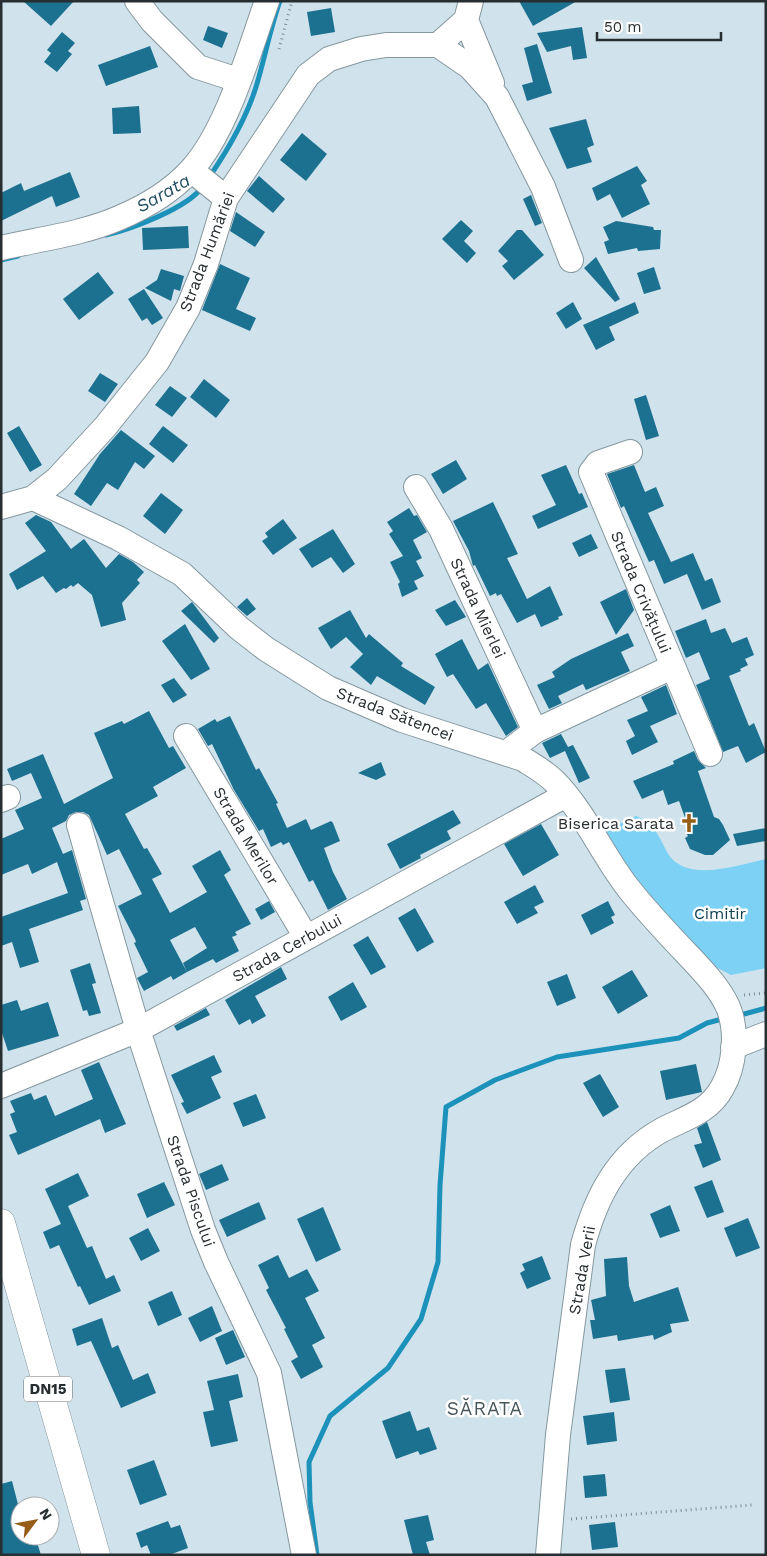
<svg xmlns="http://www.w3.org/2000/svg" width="767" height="1556" viewBox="0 0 767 1556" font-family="'Work Sans',sans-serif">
<rect width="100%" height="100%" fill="#d0e2eb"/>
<path fill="#7cd1f5" d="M636 816C653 823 658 834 666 850 683 885 736 865 766 859V968L731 975 710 964 639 891 602 832Z"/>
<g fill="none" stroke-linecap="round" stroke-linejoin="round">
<path stroke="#1c92ba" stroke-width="5" d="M210 176C229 148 246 119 256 87 265 58 270 29 280 1
M106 235C131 229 188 208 202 187
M1 260 18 256
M737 1016 766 1008
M317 1555 310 1502 309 1462 330 1416 388 1368 421 1319 438 1262 440 1185 446 1107 495 1080 557 1057 679 1038 707 1023 726 1018"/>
</g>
<path fill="#1c7190" d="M23 1H74L51 26Z
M519 1H577L533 26Z
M331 8 335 32 311 36 307 12Z
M208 26 228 33 222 48 203 40Z
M582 27 587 58 573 60 571 46 547 52 537 33Z
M62 32 75 43 68 51 72 54 57 72 44 62 51 53 47 50Z
M537 44 552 93 527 101 522 85 533 82 524 48Z
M150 46 158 67 106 86 98 65Z
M139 106 141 133 113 134 112 108Z
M586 119 594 145 587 148 592 162 567 169 549 128Z
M302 133 327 154 306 181 280 160Z
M637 166 647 181 641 185 650 204 622 218 610 194 597 201 592 188Z
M70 172 80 197 56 207 52 196 1 221V193L21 183 24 191Z
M259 176 285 199 273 213 247 191Z
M531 195 542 223 535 226 523 199Z
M236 212 265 232 255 247 230 231Z
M461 220 473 231 464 241 476 253 467 263 442 239Z
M616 221 653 227 654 230H661L660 249 638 251 637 248 608 254 604 242 609 240 603 227Z
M188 226 189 248 143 250 142 228Z
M517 230H522L544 255 514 280 502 266 508 261 498 251Z
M596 257 620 299 615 302 584 268Z
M220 264 250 278 236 309 256 318 250 331 202 310Z
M654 267 661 289 644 294 637 273Z
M161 269 184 276 180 291 174 289 171 301 145 288 157 280Z
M98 272 114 293 79 320 63 299Z
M144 289 163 318 152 325 147 318 142 321 128 299Z
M573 302 582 319 566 329 556 313Z
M635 302 639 313 609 327 615 340 596 350 583 325Z
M100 373 118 384 105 402 88 391Z
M204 379 230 400 216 418 190 397Z
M170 386 187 398 172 417 155 405Z
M646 395 659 436 646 440 634 399Z
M19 426 42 465 30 472 7 433Z
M163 426 188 445 173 463 149 444Z
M121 430 155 456 144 469 135 462 118 490 107 483 91 506 74 494 100 454Z
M456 460 467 479 443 494 431 474Z
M566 465 579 494 582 493 588 507 538 529 532 516 556 505 541 475Z
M634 465 645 492 656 487 664 506 648 513 671 562 693 553 705 581 712 578 721 602 702 610 687 574 664 584 654 560 649 562 624 506 621 508 607 474Z
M161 493 183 510 165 534 143 516Z
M493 502 518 554 507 558 527 599 550 586 563 615 558 617 559 619 541 627 535 614 517 623 501 594 497 596 496 593 490 596 475 565 473 566 469 551 453 521Z
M409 508 414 516 417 515 427 532 413 540 422 558 416 561 424 576 414 581 418 589 402 597 398 584 400 582 390 562 403 556 389 534 393 531 387 522Z
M36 515 51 522 71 549 84 539 106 568 119 554 133 562 144 572 137 580 140 583 122 603 126 620 101 627 92 595 78 583 73 587 71 585 66 589 64 588 56 593 43 576 17 590 9 574 46 551 25 523Z
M283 519 297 538 273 555 262 541 268 537 265 533Z
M333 529 355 564 343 573 331 557 312 568 299 549Z
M591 534 598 548 579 557 572 543Z
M626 589 634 610 616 635 600 602Z
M247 598 256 609 247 616 237 607Z
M455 600 466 617 446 626 435 610Z
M192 602 219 638 214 643 181 611Z
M350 610 366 638 369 634 403 663 401 666 435 687 425 705 377 676 371 685 350 667 363 654 346 637 331 649 318 628Z
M706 619 711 633 725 628 732 643 747 637 754 655 745 659 748 665 740 669 741 671 729 676 749 726 754 723 766 752 746 763 738 746 723 752 696 685 710 679 699 652 686 658 675 631Z
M185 624 210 669 191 680 162 641Z
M628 633 634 646 621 652 630 671 586 690 583 684 558 696 562 703 549 709 537 685 555 677 552 672 571 659Z
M462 639 478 670 488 663 518 727 506 736 486 703 476 709 453 674 447 677 435 654Z
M174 678 187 695 173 703 161 685Z
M666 685 677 714 650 726 658 742 632 755 626 741 635 736 627 720 648 711 641 697Z
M149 711 169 748 173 746 186 768 153 787 158 796 125 814 144 849 147 848 162 874 152 879 170 913 207 892 192 866 220 850 231 870 224 875 251 924 235 932 237 935 232 937 239 951 216 963 213 959 187 972 183 963 207 948 195 927 170 940 187 972 173 980 171 976 144 991 137 978 148 972 134 943 136 942 135 939 118 906 142 894 119 849 107 855 89 815 83 812H76L69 815 66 821 52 828 63 854 72 850 86 899 80 901 83 910 29 929 39 962 20 968 12 942 1 946V917L68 893 57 862 32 874 28 864 1 875V839L24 829 15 810 42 798 31 773 12 781 7 769 43 754 64 804 113 778 94 733 122 721 124 724Z
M230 716 256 770 259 768 278 803 276 804 287 828 306 819 311 830 331 821 333 823 340 841 324 848 333 872 347 899 328 910 313 880 309 882 289 842 283 845 281 842 271 847 263 829 259 831 234 790 212 744 208 746 198 729 215 719 217 722Z
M561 734 568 747 573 745 590 778 579 783 565 751 550 758 542 743Z
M694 751 698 760 706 768 698 771 714 817 719 819 723 825 730 840 713 855H705L690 849 685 838 688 836 685 831 688 826 679 801 668 805 663 790 642 799 633 781 674 764 673 761Z
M381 762 386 775 376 780 358 773Z
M453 810 461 823 447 831 451 839 420 855 421 858 400 869 387 844Z
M541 824 559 855 523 876 504 844Z
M766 828V841L737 846 733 834Z
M535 885 544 902 534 907 538 913 517 924 504 902Z
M269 901 275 912 261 920 255 909Z
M608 901 615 915 611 917 614 923 591 935 581 915Z
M415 908 434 942 417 952 398 918Z
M368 936 386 967 371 975 353 945Z
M90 963 96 983 92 984 101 1013 89 1016 87 1010 83 1011 70 970Z
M281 967 287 979 255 996 266 1016 252 1024 250 1019 239 1025 225 1000Z
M632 970 648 996 618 1014 602 987Z
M567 974 576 998 557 1006 547 982Z
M353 982 367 1007 341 1021 328 997Z
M17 1000 21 1011 48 1002 59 1036 8 1051 1 1030V1005Z
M206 1008 210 1015 177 1031 174 1026Z
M214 1055 222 1072 211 1077 221 1098 187 1114 181 1103 184 1102 171 1075Z
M99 1062 126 1124 105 1133 100 1119 18 1155 9 1135 17 1132 10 1114 15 1112 10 1101 31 1093 34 1100 46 1095 55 1116 93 1099 81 1070Z
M696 1064 702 1092 666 1100 660 1071Z
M600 1074 619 1107 603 1117 583 1083Z
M256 1094 266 1118 243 1127 233 1103Z
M707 1122 721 1160 703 1168 694 1145 702 1143 697 1128Z
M222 1164 229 1180 206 1190 199 1174Z
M78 1173 89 1196 68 1206 87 1248 92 1246 106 1279 114 1275 121 1291 89 1305 80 1286 78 1287 59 1245 50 1249 43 1232 61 1224 45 1189Z
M712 1180 724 1212 707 1218 694 1187Z
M164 1182 175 1205 147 1218 137 1194Z
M259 1202 266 1219 227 1237 219 1220Z
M670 1205 680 1231 660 1238 650 1214Z
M323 1207 341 1250 316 1262 297 1219Z
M748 1218 760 1248 736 1257 724 1228Z
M148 1228 160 1251 141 1261 129 1238Z
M278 1255 289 1278 307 1269 319 1291 305 1298 325 1338 312 1345 323 1367 301 1379 291 1361 298 1357 284 1329 286 1328 266 1290 269 1288 258 1265Z
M542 1256 551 1279 527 1289 520 1273 525 1270 522 1264Z
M627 1257 629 1286 634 1302 678 1287 689 1321 670 1324 672 1332 654 1340 653 1335 618 1341 617 1335 593 1339 590 1320H595L591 1300 606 1296 604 1259Z
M172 1291 182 1315 158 1326 148 1302Z
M212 1306 222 1331 200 1342 188 1318Z
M102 1318 112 1348 118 1345 133 1380 148 1373 156 1393 121 1408 91 1341 77 1346 72 1329Z
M233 1330 245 1357 226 1365 215 1338Z
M625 1368 630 1400 610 1403 605 1370Z
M238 1374 243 1397 229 1401 238 1441 211 1447 203 1412 214 1410 207 1381Z
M410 1411 417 1431 429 1427 437 1449 420 1455 418 1451 396 1459 382 1421Z
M614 1412 617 1441 587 1445 583 1416Z
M154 1460 167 1495 140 1505 127 1470Z
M605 1474 607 1496 585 1498 583 1476Z
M12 1481 20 1512V1536H35L41 1555H1V1484Z
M428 1515 434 1540 426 1542 430 1555H413L404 1520Z
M168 1521 171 1528 180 1525 188 1548 169 1555H151L147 1545 141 1548 136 1533Z
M615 1522 618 1547 592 1550 589 1525Z"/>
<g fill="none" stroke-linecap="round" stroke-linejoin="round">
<g stroke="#85979f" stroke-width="26">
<path id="minor" d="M137 1 152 21 198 67 238 80
M466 20 492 83
M438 45 470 67 497 97 543 187 571 260
M191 170 226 198
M1 248C40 239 82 234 119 218 145 207 171 192 191 170 227 131 249 51 267 1
M630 452 598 463 591 472 710 754
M416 487 441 529 535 731
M33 498 118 538 182 574 239 628 266 649 328 688 402 720 523 759C534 766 545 772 554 781 585 812 602 855 629 889 647 912 667 933 687 954 702 970 719 987 728 1007 738 1031 735 1066 722 1088 709 1112 685 1118 662 1130 617 1155 596 1197 583 1245L558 1435 548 1555
M1 507 33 498 57 479 105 427 157 362 188 308 206 264 226 198 308 75 329 59 361 49 386 45H438L466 20 471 1
M186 736 306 937
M506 753 535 731 672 667
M1 800 8 797
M79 825 138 1030 203 1230 216 1262 269 1373 304 1555
M733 1047 766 1034
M1 1086 138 1030 566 795"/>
</g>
<g stroke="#85979f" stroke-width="29">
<path id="major" d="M1 1223 96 1555"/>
</g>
<path stroke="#7f8c92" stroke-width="3" stroke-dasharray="1 4" stroke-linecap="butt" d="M279 49 292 1
M744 995 766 993
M571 1519 752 1505"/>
<use href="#minor" stroke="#fff" stroke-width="24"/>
<use href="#major" stroke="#fff" stroke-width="28"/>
</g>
<defs>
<g id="church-bare" transform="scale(1.5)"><path d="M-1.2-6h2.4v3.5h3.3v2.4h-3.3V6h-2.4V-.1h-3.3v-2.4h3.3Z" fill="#955d18" stroke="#fff" stroke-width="2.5" paint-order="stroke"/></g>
</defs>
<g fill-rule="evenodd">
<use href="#church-bare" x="689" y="823"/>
</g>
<g text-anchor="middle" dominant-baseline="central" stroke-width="5" stroke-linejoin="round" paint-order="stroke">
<rect fill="#fff" stroke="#686d6f" stroke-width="1" x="24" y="1376.5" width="48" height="25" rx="4"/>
<g font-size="15" font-weight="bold" fill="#272e31">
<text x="48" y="1389">DN15</text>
</g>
<g font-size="16" fill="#272e31" stroke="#fff">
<text transform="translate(207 252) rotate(-69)">Strada Humăriei</text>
<text transform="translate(641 592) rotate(67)">Strada Crivățului</text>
<text transform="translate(478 608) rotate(65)">Strada Mierlei</text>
<text transform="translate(395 714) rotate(21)">Strada Sătencei</text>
<text transform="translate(246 836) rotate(59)">Strada Merilor</text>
<text transform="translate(287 948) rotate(-29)">Strada Cerbului</text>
<text transform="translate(191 1191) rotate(71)">Strada Piscului</text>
<text transform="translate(582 1270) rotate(-80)">Strada Verii</text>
</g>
<g font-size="16" fill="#272e31" stroke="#fff" text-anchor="end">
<text x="674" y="823">Biserica Sarata</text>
</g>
<g font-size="16" fill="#144253" stroke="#fff">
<text x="720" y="913">Cimitir</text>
</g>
<g font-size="18" font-style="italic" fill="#224e60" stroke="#fff">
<text transform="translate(163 193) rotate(-30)">Sarata</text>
</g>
<g font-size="19" letter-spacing="1" fill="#46565d" stroke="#fff">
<text x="485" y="1408">SĂRATA</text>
</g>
</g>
<rect width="767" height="1556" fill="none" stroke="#272e31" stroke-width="5"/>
<g transform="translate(35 1521) rotate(58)"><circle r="24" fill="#ffffff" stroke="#a9abad"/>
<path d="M0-4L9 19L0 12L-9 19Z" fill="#955d18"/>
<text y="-8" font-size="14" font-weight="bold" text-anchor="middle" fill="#272e31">N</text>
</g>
<path d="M597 32v8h124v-8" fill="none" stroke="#272e31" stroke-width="2.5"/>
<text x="604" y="32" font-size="15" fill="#272e31" stroke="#ffffff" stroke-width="4" paint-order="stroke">50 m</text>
</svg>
